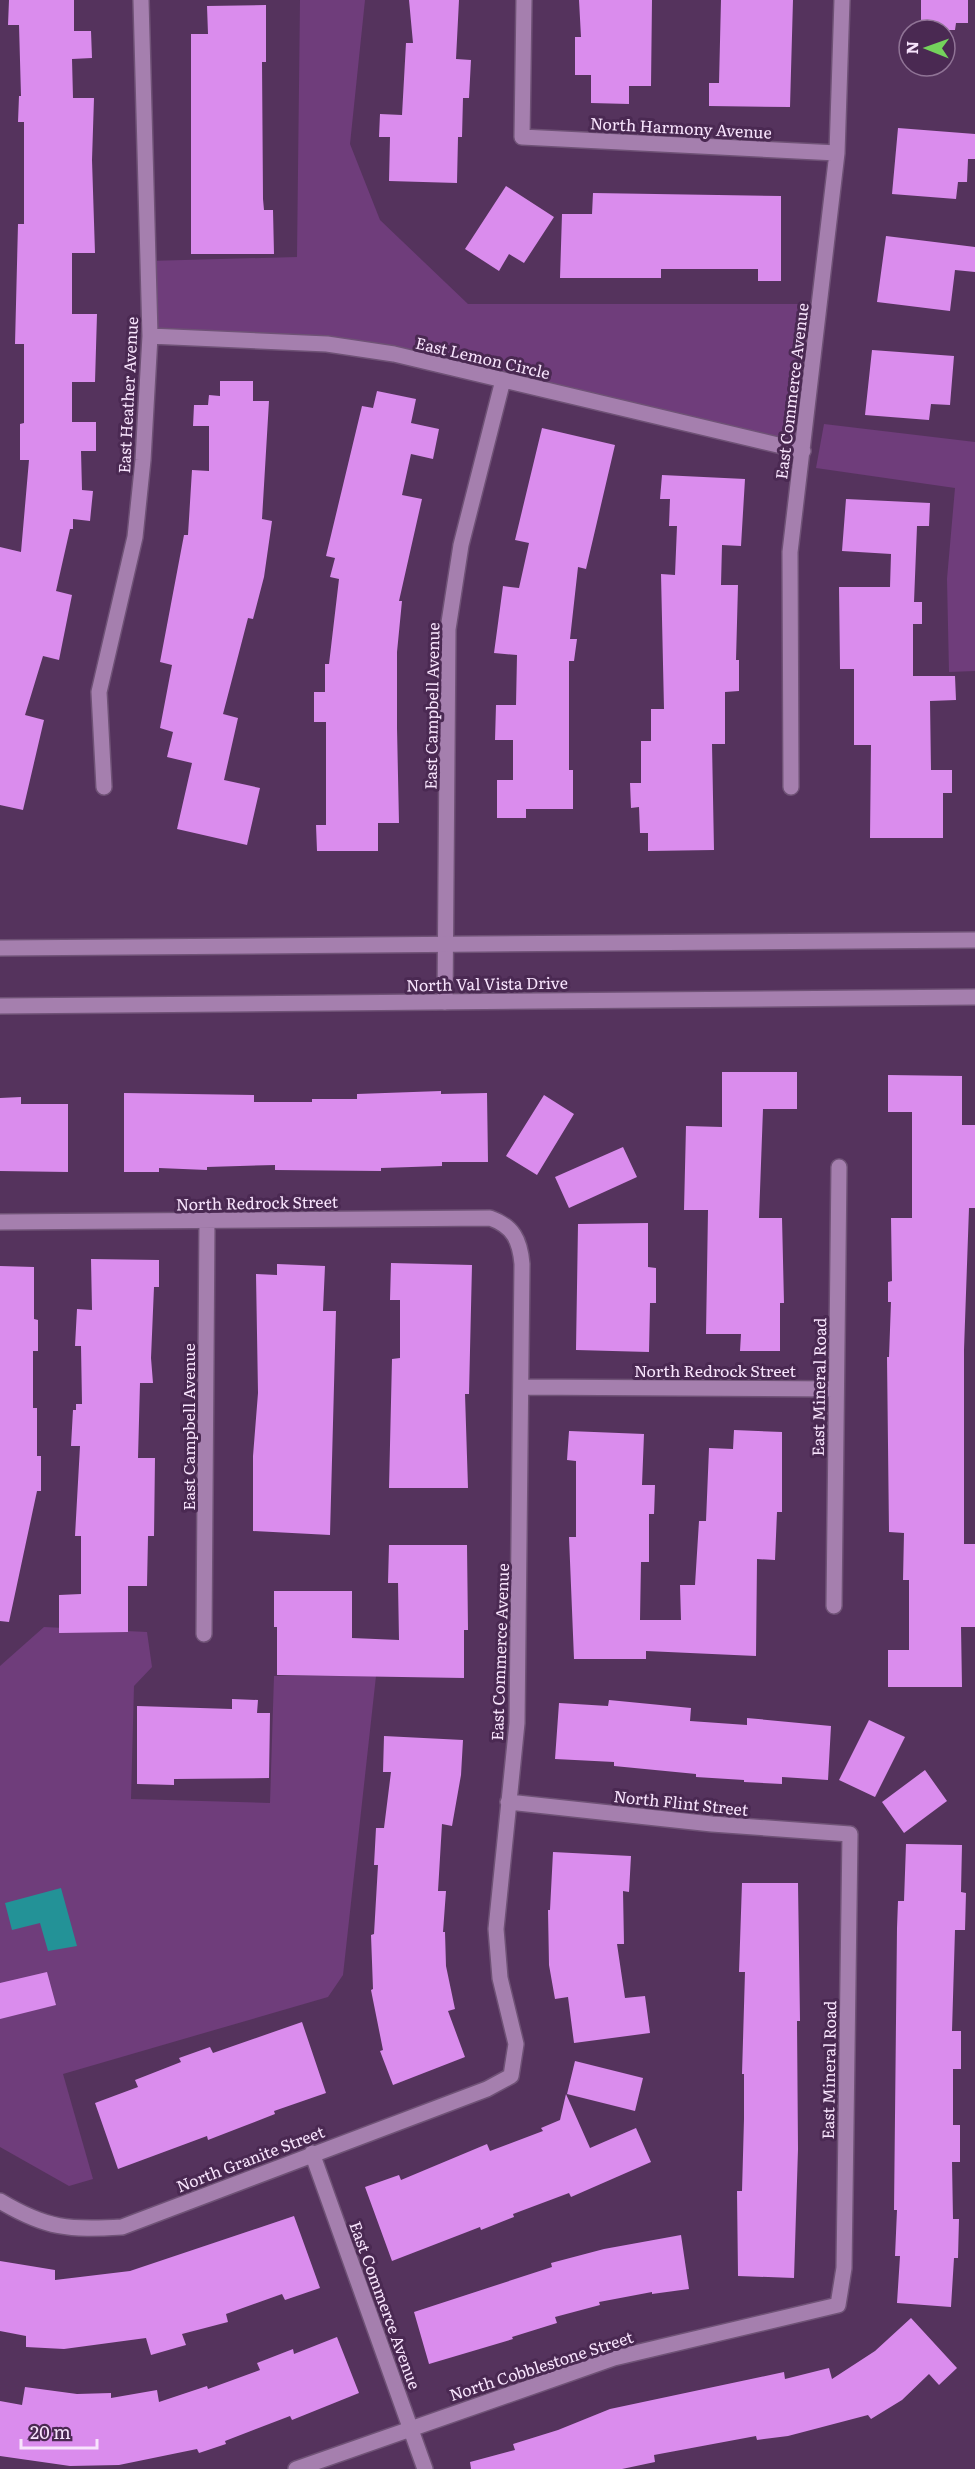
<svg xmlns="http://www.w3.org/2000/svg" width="975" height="2469" viewBox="0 0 975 2469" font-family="Literata,serif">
<rect width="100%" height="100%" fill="#55335d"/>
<path fill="#6f3d7b" d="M300 0H365L350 144 380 220 468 304H820L803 451 394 354 150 336 148 261 297 257Z
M824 424 975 442V671L949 672 947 579 955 488 816 468Z
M44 1627 147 1632 152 1667 134 1686 131 1799 270 1803 274 1676H376L343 1975 328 1997 63 2074 93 2179 69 2186 0 2147V1666Z"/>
<path fill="#239297" d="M61 1888 77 1946 48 1951 40 1923 12 1930 5 1903Z"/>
<path fill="#da8ced" d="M9 0H74V31H91L92 58 72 59 73 98H94L92 160 95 253H72V314H97L95 382H72V422H96V451H81L82 490 93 491 90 521 73 519V529H70L56 591 72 595 59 660 43 656 25 715 44 720 23 810 0 805V547L21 552 29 460H20V424L24 423V344H15L18 224H24V122H18L19 96H21L19 25H8Z
M409 0H459L456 59 471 60 469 98H463L462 137H458L457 183 389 181 390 137H379L380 114 402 115 406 43H413Z
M579 0H652L651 86H629V104L591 103V75H575V37H581Z
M721 0H793L790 107 709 106V83H719Z
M921 0H968V23H956L955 30H921Z
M266 5V62H262L263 199 264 210H273L274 254H191V34H208L207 6Z
M898 128 975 134V159H968L967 182H958L956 199 892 194Z
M506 186 554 217 524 263 509 254 499 271 465 249Z
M593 193 781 196V281H758V269H661V278H560L562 214H592Z
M886 236 975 247V272L955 270 950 311 877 302Z
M872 350 954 356 950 405 931 404 929 420 865 415Z
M220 381H253V401H269L262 519 272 521 264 577 253 619 248 618 223 714 238 718 224 780 260 788 247 845 177 829 192 763 167 757 173 732 160 728 172 665 160 662 184 535H188L192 470 209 471V426H193L194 405H208L209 395 220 396Z
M377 391 416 399 411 423 439 429 433 459 411 454 402 495 422 499 399 601H402L397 652V728L399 823H378V851H317L316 825H326V722H314V692H325V664H329L339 579 330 577 335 558 326 556 362 406 373 408Z
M542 428 615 445 586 569 578 567 570 639H577L574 661H569V770H573V809H526V818H497V780H513V740H495L496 705H516L517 655 494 653 503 586 519 588 529 543 515 540Z
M662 475 745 479 741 546 722 545 721 585H738L736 660H739V691L725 692V744H712L714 850 648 851V833H640L639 807 631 808 630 783H641V741H651V709H664L661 574 675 575 677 526H669L670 499H660Z
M846 499 930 503 929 526H917L914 602H922V624H913V676H955L956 700 930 701 931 770H952V793H943V838H870L871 745H854V669H840L839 587H890L891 554 842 551Z
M722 1072H797V1109H763L759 1218H782L784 1303H780V1351H740L741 1334H706L708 1210H684L686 1126 722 1127Z
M888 1075 962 1076V1125H975V1208H969L964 1350V1544H975V1627H961L962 1687H888V1650H909V1580H903L904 1533 889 1532 887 1357H889L891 1302H888V1282L892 1281 891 1218H912V1112H888Z
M441 1091V1094L487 1093 488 1162H442V1166L381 1168V1171L275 1170V1165L207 1167V1170L159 1168V1172H124V1093L254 1095V1102H312V1099H357V1094Z
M544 1095 574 1114 537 1175 506 1156Z
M21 1097V1104H68V1172L0 1171V1098Z
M623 1147 637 1177 569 1208 555 1177Z
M648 1223V1267L656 1268V1303H650L649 1352 576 1350 578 1224Z
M91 1259 159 1260V1287H154L151 1358 153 1383H140L138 1458H155L154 1536H148L147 1586H128V1632L59 1633V1595L81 1594V1536H75L80 1446H71L73 1410H76V1404H82L81 1346H75L77 1309 92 1310Z
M391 1263 472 1265 469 1394H465L468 1488H389L392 1359 400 1358V1300H390Z
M277 1264 325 1266 323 1311H336L330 1535 253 1531V1456L258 1393 256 1274 277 1275Z
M0 1266 34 1267V1319L38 1320V1351H33V1408H37V1456H41V1491H37L9 1622 0 1621Z
M734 1430 782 1432V1512H777L775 1560 757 1559 756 1656 646 1651V1659H574L569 1537H576V1461L567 1460 569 1431 644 1434 642 1485H655L654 1514H649V1562H641L640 1620H681L680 1585H695L699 1521H706L709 1448 733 1449Z
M389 1545H467L468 1630H464V1678L277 1675V1627H274V1591H352V1638L399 1640 398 1583H388Z
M232 1699 258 1700 257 1713H270L269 1778 174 1779V1785L137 1784V1706L232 1709Z
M609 1700 691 1708 690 1721 747 1725V1718L831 1726 828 1780 782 1777V1784L744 1782V1780L696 1777V1774L614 1766V1762L555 1759 559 1703 608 1706Z
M869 1720 905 1737 875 1797 839 1780Z
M384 1736 463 1740 461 1775 452 1826 442 1824 438 1891H446L443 1932H445L446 1966 455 2009 448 2011 465 2057 393 2085 380 2051 383 2050 371 1990 373 1989 371 1935 374 1934 378 1865H374L376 1828H384L391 1772H383Z
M925 1770 947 1801 904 1833 882 1802Z
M906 1844 962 1845 961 1892 966 1893 965 1930H955L952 2031H961V2069H953V2125H960V2162H952L953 2219H959L958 2258H954L951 2307 897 2303 900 2256H895L897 2210H894L897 1928 898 1901H904Z
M553 1852 631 1856 629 1892 623 1891 624 1944H617L625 1998 645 1996 650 2033 574 2043 568 1997 555 1999 549 1965 548 1910H550Z
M742 1883H798L800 2021H797L798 2149 794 2278 738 2276 737 2191H742L744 2119V2074H742L745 1972H739Z
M47 1972 56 2005 0 2019V1983Z
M302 2022 326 2093 274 2111 275 2114 239 2128 208 2140 207 2136 118 2169 95 2103 138 2087 135 2080 181 2062 179 2058 210 2047 213 2053Z
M575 2061 643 2078 635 2111 567 2094Z
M566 2094 590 2148 636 2128 651 2162 571 2197 569 2193 513 2214 514 2217 481 2230 480 2227 392 2261 365 2187 399 2175 401 2180 487 2144 490 2151 543 2131 541 2128 560 2120Z
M294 2216 320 2288 285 2300 282 2294 226 2314 228 2322 182 2334 186 2345 151 2355 146 2338 64 2349 26 2347V2336L0 2331V2261L55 2270V2280L130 2271Z
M681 2235 689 2289 652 2294V2292L599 2302 600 2305 555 2317 557 2323 512 2337 513 2339 429 2364 414 2312 552 2267 551 2263 604 2249Z
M911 2318 957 2368 939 2385 929 2374 902 2400 871 2419 868 2415 788 2436 757 2440 756 2436 654 2455 655 2462 622 2469H471L470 2462 515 2450 513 2444 558 2430 610 2409 784 2372 785 2379 829 2368 832 2379 875 2351Z
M337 2337 359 2393 292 2420 290 2416 225 2441 226 2444 199 2453 197 2449 119 2465 70 2466 0 2456V2401L22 2405 25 2387 77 2394 111 2393V2398L157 2390 159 2402 207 2386 208 2389 260 2370 257 2363 293 2349 294 2354Z"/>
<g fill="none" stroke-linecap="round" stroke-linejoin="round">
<g stroke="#6f5276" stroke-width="18">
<path id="minor" d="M524 0 522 137 837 153
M150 336 327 344 394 354 803 451
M104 787 99 692 135 537 143 460 150 336 141 0
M791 787 790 552 837 153 842 0
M445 1002 448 629 461 545 503 380
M0 1222 490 1218C513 1226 520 1240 522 1264L517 1723 496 1929 500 1978 516 2044 511 2076 487 2089 122 2227C69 2230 47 2229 0 2201
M521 1387 836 1389
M834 1606 839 1167
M204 1634 207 1220
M312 2153 425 2469
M296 2469 614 2358 838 2305 844 2268 850 1834 712 1824 508 1802"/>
</g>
<g stroke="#6f5276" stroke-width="18">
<path id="secondary" d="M0 948 975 940
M0 1006 975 997"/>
</g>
<use href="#minor" stroke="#a57fae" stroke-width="15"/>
<use href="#secondary" stroke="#a57fae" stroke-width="15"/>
</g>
<g text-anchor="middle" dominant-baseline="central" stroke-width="6" stroke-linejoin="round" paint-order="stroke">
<g font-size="16" fill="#f8e4fd" stroke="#4a2952">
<text transform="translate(681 127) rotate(3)">North Harmony Avenue</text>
<text transform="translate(483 357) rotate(13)">East Lemon Circle</text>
<text transform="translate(791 391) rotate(-83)">East Commerce Avenue</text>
<text transform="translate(127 395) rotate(-87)">East Heather Avenue</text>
<text transform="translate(431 706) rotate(-89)">East Campbell Avenue</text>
<text transform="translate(487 983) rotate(-1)">North Val Vista Drive</text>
<text transform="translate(257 1202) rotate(-1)">North Redrock Street</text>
<text x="715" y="1370">North Redrock Street</text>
<text transform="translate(818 1387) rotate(-89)">East Mineral Road</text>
<text transform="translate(188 1427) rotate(-90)">East Campbell Avenue</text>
<text transform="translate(499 1652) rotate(-88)">East Commerce Avenue</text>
<text transform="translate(681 1802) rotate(6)">North Flint Street</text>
<text transform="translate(828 2070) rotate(-89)">East Mineral Road</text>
<text transform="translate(250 2158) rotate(-21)">North Granite Street</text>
<text transform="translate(386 2305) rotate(70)">East Commerce Avenue</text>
<text transform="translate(541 2365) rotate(-18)">North Cobblestone Street</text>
</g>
</g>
<g transform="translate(927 48) rotate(271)"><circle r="28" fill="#4a2952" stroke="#907496" stroke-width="1.5"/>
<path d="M0-4.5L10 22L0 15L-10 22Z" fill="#74d25c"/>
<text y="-9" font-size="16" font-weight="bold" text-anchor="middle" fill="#f8e4fd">N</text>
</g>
<path d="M21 2439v9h76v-9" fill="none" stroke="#f8e4fd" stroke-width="3"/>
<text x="30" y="2439" font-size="18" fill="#f8e4fd" stroke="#4a2952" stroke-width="4.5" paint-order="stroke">20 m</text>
</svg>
